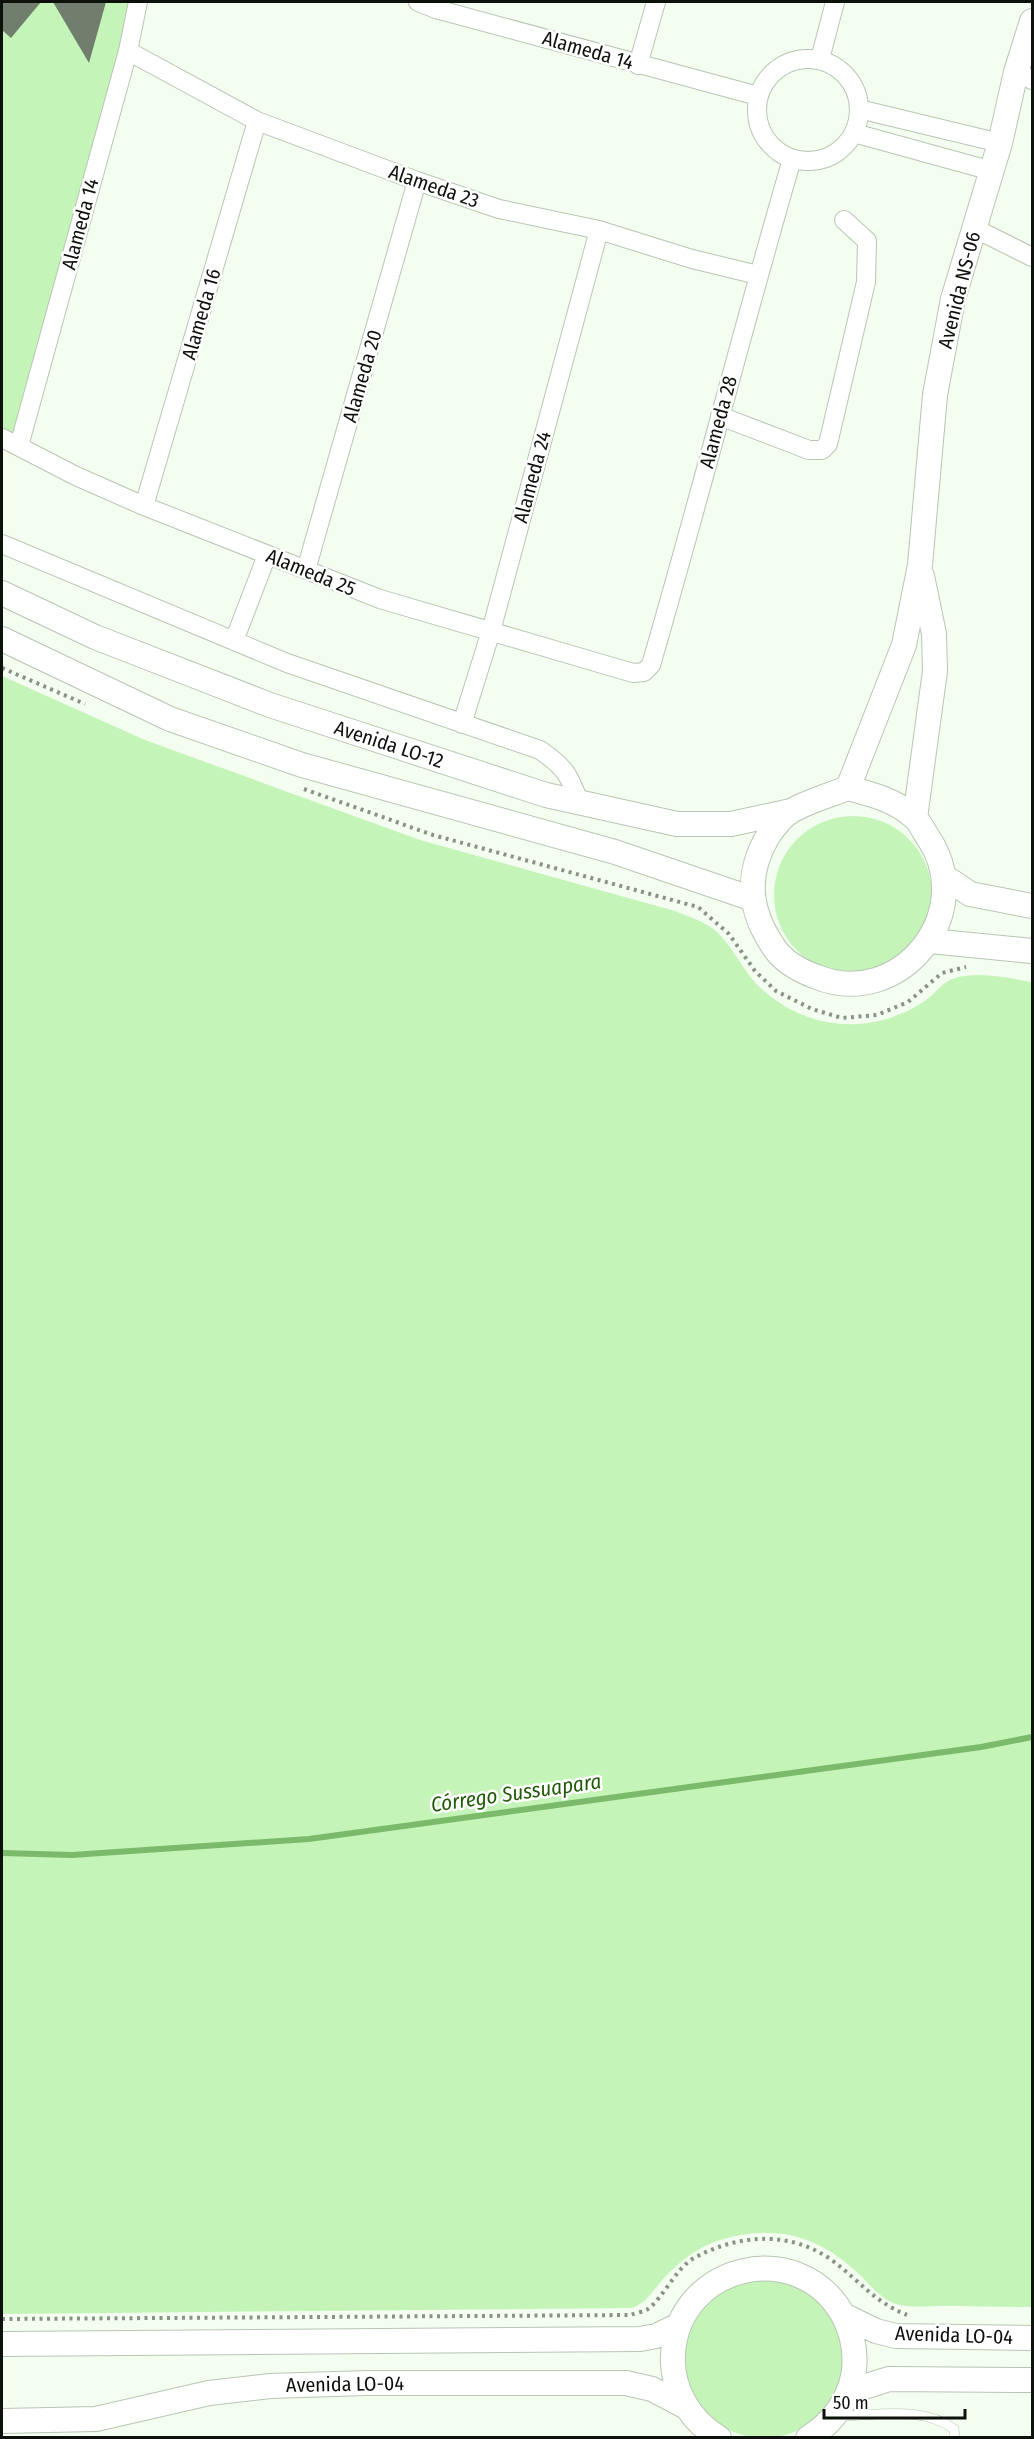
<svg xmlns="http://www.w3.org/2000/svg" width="1034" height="2439" viewBox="0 0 1034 2439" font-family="'Fira Sans Condensed',sans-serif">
<rect width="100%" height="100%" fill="#f3fef0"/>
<path fill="#c5f4b8" d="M2 2H138L19 446 2 437Z
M2 676 145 740 420 840 675 911C689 917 708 922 719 934 731 946 739 962 749 975 762 993 787 1010 808 1017 848 1031 892 1024 926 1000 936 993 943 981 955 978 980 971 1008 978 1032 982V2307C1002 2307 972 2306 942 2306 927 2306 910 2308 896 2304 882 2300 871 2286 861 2276 820 2236 776 2223 720 2240 699 2246 679 2262 664 2278 653 2290 648 2302 632 2308L2 2314Z
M774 895a79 79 0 1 1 158 0a79 79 0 1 1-158 0Z
M685 2359a79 79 0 1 1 158 0a79 79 0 1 1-158 0Z"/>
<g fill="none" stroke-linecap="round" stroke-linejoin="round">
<path stroke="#7cba6b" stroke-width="6" d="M2 1853 72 1855 309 1839 981 1747 1032 1737"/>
</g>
<path fill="#717e6e" d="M2 2H41L11 38 2 30Z
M53 2H106L89 63Z"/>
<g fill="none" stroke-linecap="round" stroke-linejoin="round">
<g stroke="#b8c5b4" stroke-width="10">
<path id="service" d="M838 2416C875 2416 922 2405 954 2429L955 2438"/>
</g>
<g stroke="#b8c5b4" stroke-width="20">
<path id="minor" d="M418 2 436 9 758 96
M128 51 257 121 417 181 499 209 599 230 692 259 758 275
M820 59 835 2
M757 110a51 51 0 1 1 102 0a51 51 0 1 1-102 0Z
M638 65 656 2
M1016 72 1032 80
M859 109 1000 143
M854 133 992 171
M974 228 1032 257
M720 416 809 450H822L828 444 866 282 867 241 844 220
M2 438 76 476 144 506 380 599 633 673 644 672 651 665C700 497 743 327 792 159
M19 446 128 51 138 2
M144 506 257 121
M2 544 287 663 540 750C566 768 569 775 580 804
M306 570 417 181
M234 641 267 555
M462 724 491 631 599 230"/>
</g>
<g stroke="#b8c5b4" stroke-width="26">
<path id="tertiary" d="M2 593 95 637 270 705 546 795 677 824H731L791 811
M2 639 170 719 302 765 615 852 753 899
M848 788 904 645 920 565 935 395 953 299 1000 143 1016 72 1032 21
M848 788C871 794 895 800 914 817 920 822 924 832 929 839 978 914 899 1010 817 977 800 971 783 962 773 946 749 910 745 875 768 836 774 827 783 815 793 810 810 801 830 795 848 788Z
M915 818 935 671 934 634 922 576
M945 877 970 894 1032 906
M930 941 1032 951
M843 2315 876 2331 896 2336 1032 2338
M2 2344 640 2339 656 2336 679 2325
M848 2392 889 2379 1032 2380
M2 2421 96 2419 209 2393 270 2386 368 2383H626L652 2389 686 2407
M719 2438C689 2420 671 2388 673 2354 678 2264 799 2236 843 2315 853 2334 857 2355 853 2377 847 2403 831 2424 808 2438"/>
</g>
<path stroke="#8a9287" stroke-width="4" stroke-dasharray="3 4.5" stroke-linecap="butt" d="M2 668 85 704
M304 789 433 835 698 907 729 934 755 971 776 991 812 1009 842 1018 877 1015 908 1002 942 973 966 967
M2 2319 630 2315C635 2313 643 2312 648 2309 664 2297 675 2269 694 2258 738 2234 791 2230 833 2261 861 2282 873 2301 907 2315"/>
<use href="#service" stroke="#fff" stroke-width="9"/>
<use href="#minor" stroke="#fff" stroke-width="18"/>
<use href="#tertiary" stroke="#fff" stroke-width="24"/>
</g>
<g text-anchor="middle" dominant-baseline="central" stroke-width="5" stroke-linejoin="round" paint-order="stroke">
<g font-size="20" fill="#0d110b" stroke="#fff">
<text transform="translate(588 50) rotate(16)">Alameda 14</text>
<text transform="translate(434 186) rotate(19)">Alameda 23</text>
<text transform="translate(80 224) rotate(-75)">Alameda 14</text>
<text transform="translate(959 290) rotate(-76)">Avenida NS-06</text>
<text transform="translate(201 314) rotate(-74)">Alameda 16</text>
<text transform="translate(362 376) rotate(-74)">Alameda 20</text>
<text transform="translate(718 422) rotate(-75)">Alameda 28</text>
<text transform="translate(532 477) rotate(-75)">Alameda 24</text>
<text transform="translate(311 572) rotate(22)">Alameda 25</text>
<text transform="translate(389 744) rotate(18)">Avenida LO-12</text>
<text transform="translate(954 2335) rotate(2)">Avenida LO-04</text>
<text transform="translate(345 2384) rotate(-1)">Avenida LO-04</text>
</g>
<g font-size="21" font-style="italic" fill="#1f5a06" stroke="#fff">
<text transform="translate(516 1793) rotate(-8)">Córrego Sussuapara</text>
</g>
</g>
<rect width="1034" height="2439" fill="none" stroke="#0d110b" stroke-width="6"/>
<path d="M824 2409v9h141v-9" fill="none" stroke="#0d110b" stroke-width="3"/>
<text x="833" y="2409" font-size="18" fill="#0d110b" stroke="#ffffff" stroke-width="4.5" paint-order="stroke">50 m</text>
</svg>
